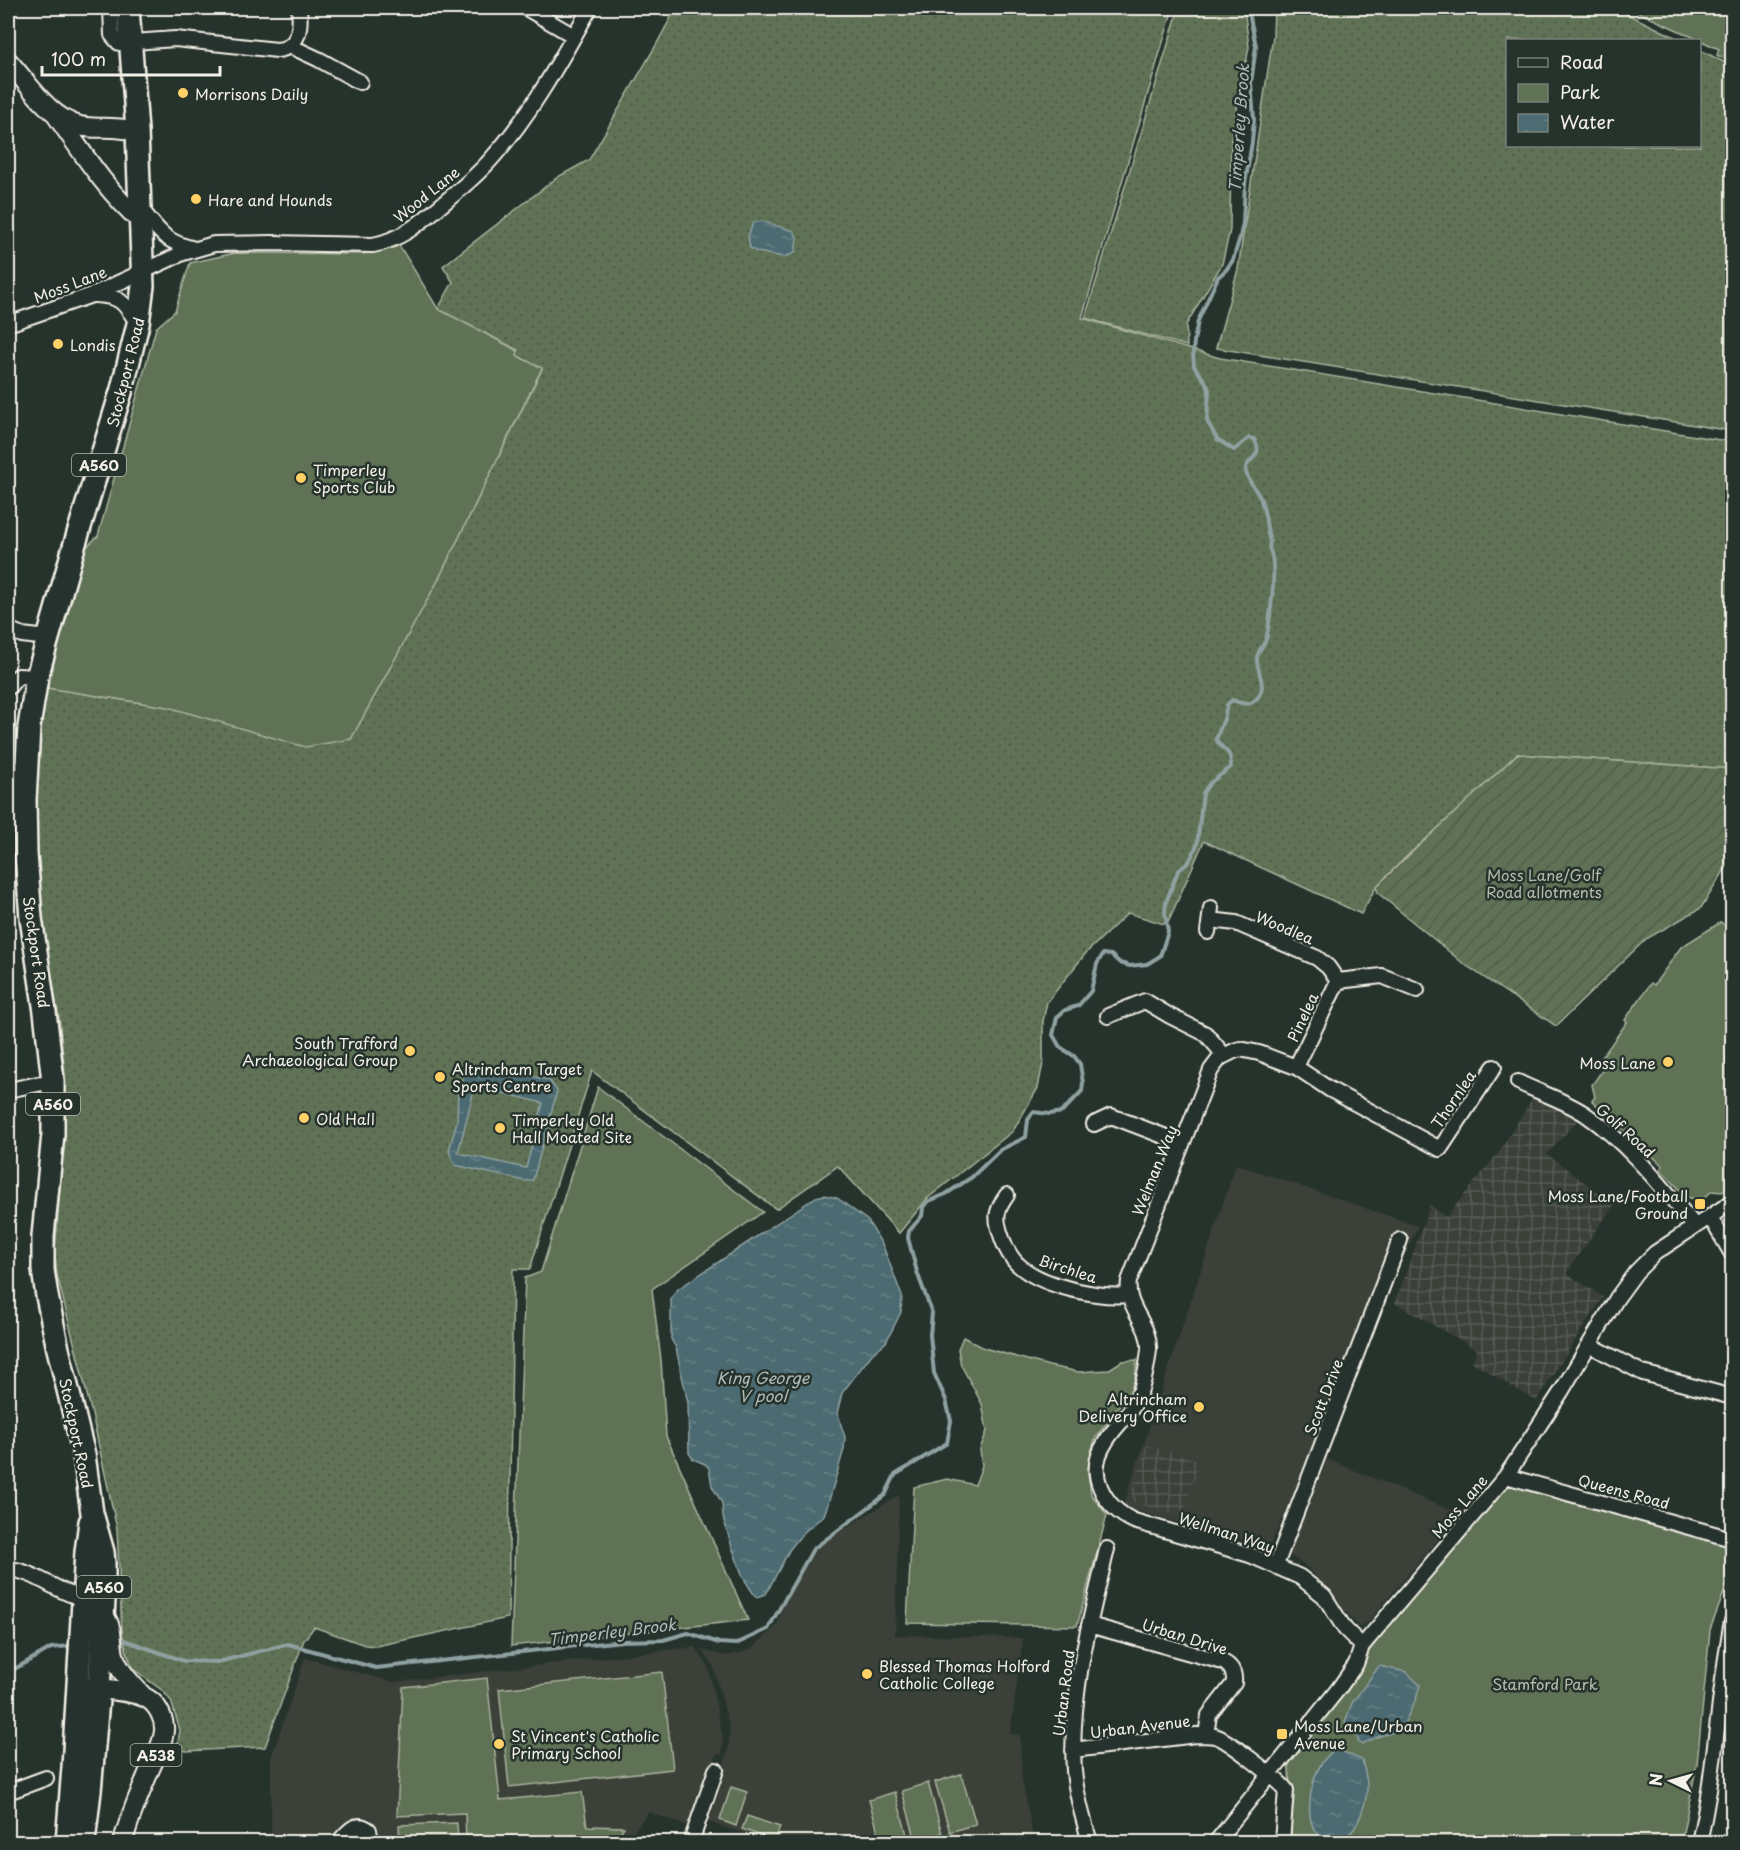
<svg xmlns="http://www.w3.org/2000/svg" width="1740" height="1850" viewBox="0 0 1740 1850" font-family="'Playpen Sans',sans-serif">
<defs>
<pattern id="industrial-grid" width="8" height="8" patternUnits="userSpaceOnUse" patternTransform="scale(1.5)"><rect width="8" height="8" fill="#3a4039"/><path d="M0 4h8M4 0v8" fill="none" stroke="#575c56"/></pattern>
<pattern id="grass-dots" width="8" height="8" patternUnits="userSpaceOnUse" patternTransform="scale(1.5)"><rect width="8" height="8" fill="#5f7255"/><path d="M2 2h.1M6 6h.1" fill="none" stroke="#535b4d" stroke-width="1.8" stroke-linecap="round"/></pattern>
<pattern id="garden-furrows" width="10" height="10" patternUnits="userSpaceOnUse" patternTransform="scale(1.5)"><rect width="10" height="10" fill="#5f7255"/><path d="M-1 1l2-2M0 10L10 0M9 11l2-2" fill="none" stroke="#535b4d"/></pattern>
<pattern id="water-ripples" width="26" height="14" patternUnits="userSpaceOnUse" patternTransform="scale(1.5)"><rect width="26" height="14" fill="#4c6b72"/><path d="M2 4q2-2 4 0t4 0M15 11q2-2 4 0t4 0" fill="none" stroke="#668186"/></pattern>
</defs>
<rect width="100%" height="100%" fill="#26332d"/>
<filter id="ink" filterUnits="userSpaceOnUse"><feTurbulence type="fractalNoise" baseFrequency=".0167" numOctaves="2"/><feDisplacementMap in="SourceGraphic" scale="12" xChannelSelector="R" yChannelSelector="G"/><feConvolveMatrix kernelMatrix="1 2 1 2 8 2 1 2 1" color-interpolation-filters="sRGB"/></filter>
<g filter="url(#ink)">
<path fill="#3a4039" d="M1236 1164 1418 1226 1269 1548 1123 1507Z
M1327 1459 1460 1514 1367 1623 1359 1627 1308 1568 1288 1554Z
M899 1495 895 1635 1023 1638 1010 1734 1020 1735 1022 1780 1034 1842H976L959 1837 938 1842H770L705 1821 728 1751 730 1730 713 1665 702 1650 725 1656 741 1653 753 1648 777 1625 784 1605 808 1561 816 1551 814 1548Z
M695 1647 708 1666 723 1739 722 1755 717 1754 693 1828 648 1812 627 1842H383L380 1839 379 1830 376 1824 371 1819 361 1816 349 1820 334 1836 326 1841 287 1840 276 1836 271 1837V1758L305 1658 393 1682Z"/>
<path fill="url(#industrial-grid)" d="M1533 1097 1578 1120 1547 1154 1614 1205 1566 1273 1603 1297 1536 1401 1472 1362 1477 1350 1395 1303 1430 1205 1446 1217 1499 1152Z
M1147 1445 1200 1461 1182 1517 1129 1501Z"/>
<path fill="url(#grass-dots)" stroke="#aab29e" stroke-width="1.5" d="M676 8H1173L1082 318 1220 358 1732 442V769L1517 754 1459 810 1410 853 1376 887 1361 914 1204 841 1169 920 1164 924 1128 913 1086 953 1047 1002 1043 1021V1063L1038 1088 1013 1131 928 1198 899 1233 838 1166 776 1209 592 1071 530 1269H513L508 1618 376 1646 365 1645 314 1627 304 1640 265 1747 186 1751 177 1748 180 1730 171 1701 163 1691 133 1669 127 1653 122 1632 117 1529 92 1414 57 1275 55 1254 64 1132 66 1085 59 1017 54 996 42 915 35 814 41 709 47 688 168 707 351 739 437 582 542 369 516 355 518 350 438 309 453 282 443 266 558 177 589 160 655 47Z
M1179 8H1244L1249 47 1231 140 1230 230 1222 264 1186 325 1187 346 1085 318Z
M1274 8H1615L1681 40H1508V146H1700V50L1732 66V431L1216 348 1238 269 1273 36Z"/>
<path fill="#5f7255" stroke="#aab29e" stroke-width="1.5" d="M1629 8H1732V62L1717 55 1719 49Z
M399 245 438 309 518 351 517 356 542 368 437 582 351 739 305 747 168 707 47 688 82 551 98 536 156 328 175 311 190 263 235 253 362 254 383 251Z
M1721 922 1732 932V1183L1722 1192 1712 1191 1701 1201 1687 1197 1660 1169 1663 1166 1592 1101 1595 1097 1592 1085 1606 1065 1600 1060 1627 1022 1625 1020 1651 983 1654 985 1681 947Z
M598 1087 763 1212 652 1289 661 1360 666 1436 748 1620 511 1646 525 1278 541 1272Z
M963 1337 984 1348 1049 1366 1079 1372 1108 1370 1122 1361 1137 1360 1135 1378 1131 1389 1095 1439 1089 1459 1088 1473 1091 1494 1107 1515 1077 1626 907 1623 914 1487 947 1479 975 1485 982 1466 980 1449 987 1431 982 1404 961 1365 958 1349Z
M1510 1481 1732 1547V1571L1710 1630 1697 1764 1681 1842H1286L1290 1787 1288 1755 1339 1691 1398 1612Z
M662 1672 673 1769 509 1787 499 1689Z
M487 1678 500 1800 582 1792 587 1826 624 1827 614 1842H466L465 1813 397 1816 403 1687Z
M961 1774 976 1824 950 1832 935 1782Z
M928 1783 942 1833 916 1841 902 1791Z
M731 1787 747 1792 736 1826 720 1820Z
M895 1792 909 1842H881L869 1800Z
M747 1816 780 1827 775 1841 742 1829Z
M457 1823 458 1842H400L399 1825Z"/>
<path fill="url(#garden-furrows)" stroke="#aab29e" stroke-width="1.5" d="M1517 754 1732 769V858L1701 908 1646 939 1556 1026 1464 964 1378 893 1376 887C1422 841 1471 799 1517 754Z"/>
<path fill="url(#water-ripples)" stroke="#8fa1a1" stroke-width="1.5" fill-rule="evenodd" d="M761 221 794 231 797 238 795 253 784 257 757 252 750 248 748 236 753 223Z
M468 1065 491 1067 549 1080 557 1091 533 1180 525 1181 455 1165 449 1151 457 1121 458 1091ZM475 1086 543 1103 526 1168 458 1153Z
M824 1195 837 1198 868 1221 883 1246 902 1296 901 1312 886 1342 872 1354 842 1393 837 1413 845 1437 844 1449 828 1504 824 1515 802 1534 790 1549 766 1594 758 1597 753 1593 743 1577 732 1547 723 1517 722 1503 712 1486 709 1468 705 1464 693 1459 689 1453 688 1403 676 1348 671 1339V1298L678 1289 816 1197Z
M1379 1666 1406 1672 1420 1685 1416 1699 1401 1730 1380 1736 1362 1744 1359 1743 1357 1737 1345 1722 1352 1703Z
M1336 1749 1362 1760C1364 1767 1366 1776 1367 1783 1368 1797 1359 1832 1344 1837 1341 1837 1337 1837 1334 1837 1307 1838 1308 1811 1311 1792 1314 1775 1322 1758 1336 1749Z"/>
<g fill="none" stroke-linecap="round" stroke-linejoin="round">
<path stroke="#8fa1a1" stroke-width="4" d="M124 1640 184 1661 218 1662 288 1644 376 1668 622 1641 663 1640 688 1633 719 1643 736 1644 768 1629 813 1549 885 1495 895 1475 947 1443 951 1421 946 1400 934 1373 930 1335 932 1313 917 1272 908 1238 909 1231 922 1216 923 1208 929 1201 946 1194 972 1177 1000 1150 1026 1137 1028 1120 1033 1112 1050 1114 1062 1112 1082 1091 1083 1083 1080 1064 1074 1056 1060 1047 1053 1035 1057 1017 1065 1010 1078 1006 1091 991 1097 964 1103 954 1111 955 1120 963 1130 966 1147 964 1160 956 1168 932 1165 912 1166 902 1178 871 1189 862 1197 845 1203 793 1210 783 1231 767C1231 747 1222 752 1216 739L1224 719 1227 705 1232 700C1239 702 1247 707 1254 701 1271 688 1255 670 1257 657 1259 649 1266 643 1267 636 1270 617 1278 562 1269 548L1270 542C1266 528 1266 514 1261 500 1258 491 1248 482 1246 472 1243 459 1266 458 1254 439L1249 438 1234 450 1217 439 1207 421 1209 390 1207 384 1194 366 1193 353 1194 341 1198 321 1218 277 1226 270 1233 260 1240 237 1243 223 1245 184 1252 142 1254 119 1251 83 1256 46 1248 8
M8 1676 11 1671 51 1648 69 1646"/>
<g stroke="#f4f1e8" stroke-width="18">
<path id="minor" d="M111 8 112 35 119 43 175 39 277 50C300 48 301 26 299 8
M526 8 574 36
M290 46 318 59 360 82
M141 209C160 232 164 242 195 249
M94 295C121 296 124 302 138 324
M8 324 92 295 183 253 214 244 271 243 373 245C400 240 419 224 439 207 458 191 477 176 493 157 532 113 561 59 590 8
M8 629 22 635 48 638
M8 688 18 676 37 677
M1210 920 1236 923 1317 958 1328 967 1338 981
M1208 932 1211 908
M1338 981 1382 976 1417 990
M1108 1016 1145 1001 1170 1016 1206 1034 1224 1055
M1296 1067 1338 981
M1518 1082C1540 1093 1564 1100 1585 1114 1628 1143 1662 1187 1695 1226
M8 1090 53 1081
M1094 1124 1111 1116 1182 1143
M1007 1195C995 1212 995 1218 1002 1238 1006 1249 1012 1261 1022 1268 1046 1287 1099 1298 1128 1295
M1710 1217 1732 1254
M1590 1345 1643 1373 1732 1397
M1506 1476 1732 1539
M1276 1565 1400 1240
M8 1569C37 1571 60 1596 89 1599
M1089 1625 1223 1662C1231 1666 1235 1673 1234 1683L1209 1715 1206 1735
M1362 1646 1345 1629 1324 1596 1300 1577 1250 1555 1134 1521C1104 1507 1085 1474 1105 1443 1113 1428 1127 1418 1135 1403 1144 1387 1147 1367 1149 1350 1151 1324 1125 1308 1129 1281L1211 1070 1220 1058 1234 1051 1240 1049 1259 1053 1296 1067 1329 1089 1440 1149 1494 1067
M1073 1750 1196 1735C1202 1735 1209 1735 1215 1736 1227 1739 1279 1780 1286 1790L1282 1842
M8 1792 46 1778
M339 1842C347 1832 356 1820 369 1830L371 1842
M691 1842 716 1770
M1090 1842C1083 1819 1076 1795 1074 1771 1069 1696 1090 1621 1107 1549
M1216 1842 1339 1688 1356 1664 1362 1646 1506 1476 1561 1392 1617 1298 1636 1272 1655 1253 1732 1202
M1699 1842C1716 1770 1718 1694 1732 1621"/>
</g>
<g stroke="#f4f1e8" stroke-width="22">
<path id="major" d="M8 61C28 83 49 118 80 126 92 129 102 127 113 128 121 128 129 130 137 131
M58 118C82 152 108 193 140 220
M106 1618C113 1629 111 1642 114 1655 119 1672 133 1685 144 1697
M85 1688C103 1690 133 1690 148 1699 158 1705 165 1720 164 1731 163 1744 155 1757 150 1769 140 1793 129 1817 123 1842"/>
</g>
<g stroke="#f4f1e8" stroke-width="26">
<path id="highway" d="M67 1842 73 1767 86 1552 90 1522
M84 1842 90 1791 99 1689 104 1600V1563L103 1552 92 1513 84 1455 58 1349 47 1296 43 1270V1236L53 1134V1081L45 1012 31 918 26 854 25 800 29 727 37 677 73 550 122 389 138 324 143 286 137 131 128 8"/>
</g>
<use href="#minor" stroke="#26332d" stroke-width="14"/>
<use href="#major" stroke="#26332d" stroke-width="18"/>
<use href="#highway" stroke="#26332d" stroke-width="21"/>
</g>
</g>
<g fill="#ffd166" stroke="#26332d" stroke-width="2">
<circle cx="183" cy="93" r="6"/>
<circle cx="196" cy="199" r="6"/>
<circle cx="58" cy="344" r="6"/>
<circle cx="301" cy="478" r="6"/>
<circle cx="410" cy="1051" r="6"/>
<circle cx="1668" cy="1062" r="6"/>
<circle cx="440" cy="1077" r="6"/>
<circle cx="304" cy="1118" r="6"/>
<circle cx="500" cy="1128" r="6"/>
<rect x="1694" y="1198" width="12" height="12" rx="3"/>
<circle cx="1199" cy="1407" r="6"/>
<circle cx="867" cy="1674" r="6"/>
<rect x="1276" y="1728" width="12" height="12" rx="3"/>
<circle cx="499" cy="1744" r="6"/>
</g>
<g text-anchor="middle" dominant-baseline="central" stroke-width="5" stroke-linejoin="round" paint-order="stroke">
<g fill="#26332d" stroke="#b6b8b0" stroke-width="1.5">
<rect x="72" y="454" width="54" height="22" rx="4.5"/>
<rect x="26" y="1093" width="54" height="22" rx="4.5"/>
<rect x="77" y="1576" width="54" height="22" rx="4.5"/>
<rect x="130.5" y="1744" width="51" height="22" rx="4.5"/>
</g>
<g font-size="14" font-weight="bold" fill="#f4f1e8">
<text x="99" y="465">A560</text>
<text x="53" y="1104">A560</text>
<text x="104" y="1587">A560</text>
<text x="156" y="1755">A538</text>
</g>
<g font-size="15" fill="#f4f1e8" stroke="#26332d" text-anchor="start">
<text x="195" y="93">Morrisons Daily</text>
<text x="208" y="199">Hare and Hounds</text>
<text x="70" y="344">Londis</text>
<text x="313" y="469">Timperley<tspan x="313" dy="17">Sports Club</tspan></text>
<text x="398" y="1042" text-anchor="end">South Trafford<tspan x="398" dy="17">Archaeological Group</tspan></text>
<text x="1656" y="1062" text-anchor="end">Moss Lane</text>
<text x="452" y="1068">Altrincham Target<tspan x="452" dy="17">Sports Centre</tspan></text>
<text x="316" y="1118">Old Hall</text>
<text x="512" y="1119">Timperley Old<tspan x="512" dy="17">Hall Moated Site</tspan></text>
<text x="1688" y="1195" text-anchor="end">Moss Lane/Football<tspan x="1688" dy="17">Ground</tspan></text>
<text x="1187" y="1398" text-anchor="end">Altrincham<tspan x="1187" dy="17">Delivery Office</tspan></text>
<text x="879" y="1665">Blessed Thomas Holford<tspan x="879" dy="17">Catholic College</tspan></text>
<text x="1294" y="1725">Moss Lane/Urban<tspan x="1294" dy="17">Avenue</tspan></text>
<text x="511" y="1735">St Vincent's Catholic<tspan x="511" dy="17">Primary School</tspan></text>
</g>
<g font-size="15" fill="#f4f1e8" stroke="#26332d">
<text transform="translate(426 194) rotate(-39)">Wood Lane</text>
<text transform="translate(70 284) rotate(-21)">Moss Lane</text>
<text transform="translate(125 372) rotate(-76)">Stockport Road</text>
<text transform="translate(1285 927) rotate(23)">Woodlea</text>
<text transform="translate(37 952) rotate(82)">Stockport Road</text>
<text transform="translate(1302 1017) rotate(-65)">Pinelea</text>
<text transform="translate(1453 1099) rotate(-56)">Thornlea</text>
<text transform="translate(1626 1130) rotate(42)">Golf Road</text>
<text transform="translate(1154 1170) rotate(-68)">Welman Way</text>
<text transform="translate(1068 1268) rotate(18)">Birchlea</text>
<text transform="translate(1323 1397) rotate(-69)">Scott Drive</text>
<text transform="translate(77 1433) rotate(78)">Stockport Road</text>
<text transform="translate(1624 1491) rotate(15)">Queens Road</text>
<text transform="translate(1459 1506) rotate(-50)">Moss Lane</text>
<text transform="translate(1227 1532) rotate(18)">Wellman Way</text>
<text transform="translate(1185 1636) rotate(17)">Urban Drive</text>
<text transform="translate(1063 1693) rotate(-83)">Urban Road</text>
<text transform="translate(1140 1726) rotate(-7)">Urban Avenue</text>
</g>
<g font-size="15" fill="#b8bead" stroke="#26332d">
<text x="1544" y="874">Moss Lane/Golf<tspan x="1544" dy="17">Road allotments</tspan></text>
<text x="1545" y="1683">Stamford Park</text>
</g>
<g font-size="16" font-style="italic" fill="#b1bbb9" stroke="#26332d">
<text transform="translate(1238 128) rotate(-86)">Timperley Brook</text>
<text x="763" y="1377">King George<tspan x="763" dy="18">V pool</tspan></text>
<text transform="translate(612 1631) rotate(-7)">Timperley Brook</text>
</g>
</g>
<rect width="1740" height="1850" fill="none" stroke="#26332d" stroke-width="30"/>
<rect x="15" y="15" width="1710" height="1820" fill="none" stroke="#f4f1e8" stroke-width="2" filter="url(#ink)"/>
<rect x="1506" y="39" width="195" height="108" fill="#26332d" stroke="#787f78" stroke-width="1.5"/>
<rect x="1518" y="58" width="30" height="9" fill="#26332d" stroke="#787f78" stroke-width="1.5"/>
<text x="1560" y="69" font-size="18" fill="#f4f1e8">Road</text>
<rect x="1518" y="84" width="30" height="18" fill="#5f7255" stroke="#787f78" stroke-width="1.5"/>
<text x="1560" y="99" font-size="18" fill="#f4f1e8">Park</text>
<rect x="1518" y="114" width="30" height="18" fill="url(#water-ripples)" stroke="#787f78" stroke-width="1.5"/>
<text x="1560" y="129" font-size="18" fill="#f4f1e8">Water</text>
<g transform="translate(1671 1781) rotate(275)" stroke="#26332d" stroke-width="4.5" paint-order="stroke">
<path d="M0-4.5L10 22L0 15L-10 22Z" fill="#f4f1e8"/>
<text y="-9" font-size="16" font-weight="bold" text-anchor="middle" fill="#f4f1e8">N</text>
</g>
<path d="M42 66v9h178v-9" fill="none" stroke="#f4f1e8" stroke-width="3"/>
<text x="51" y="66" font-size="18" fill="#f4f1e8" stroke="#26332d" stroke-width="4.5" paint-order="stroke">100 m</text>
</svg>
